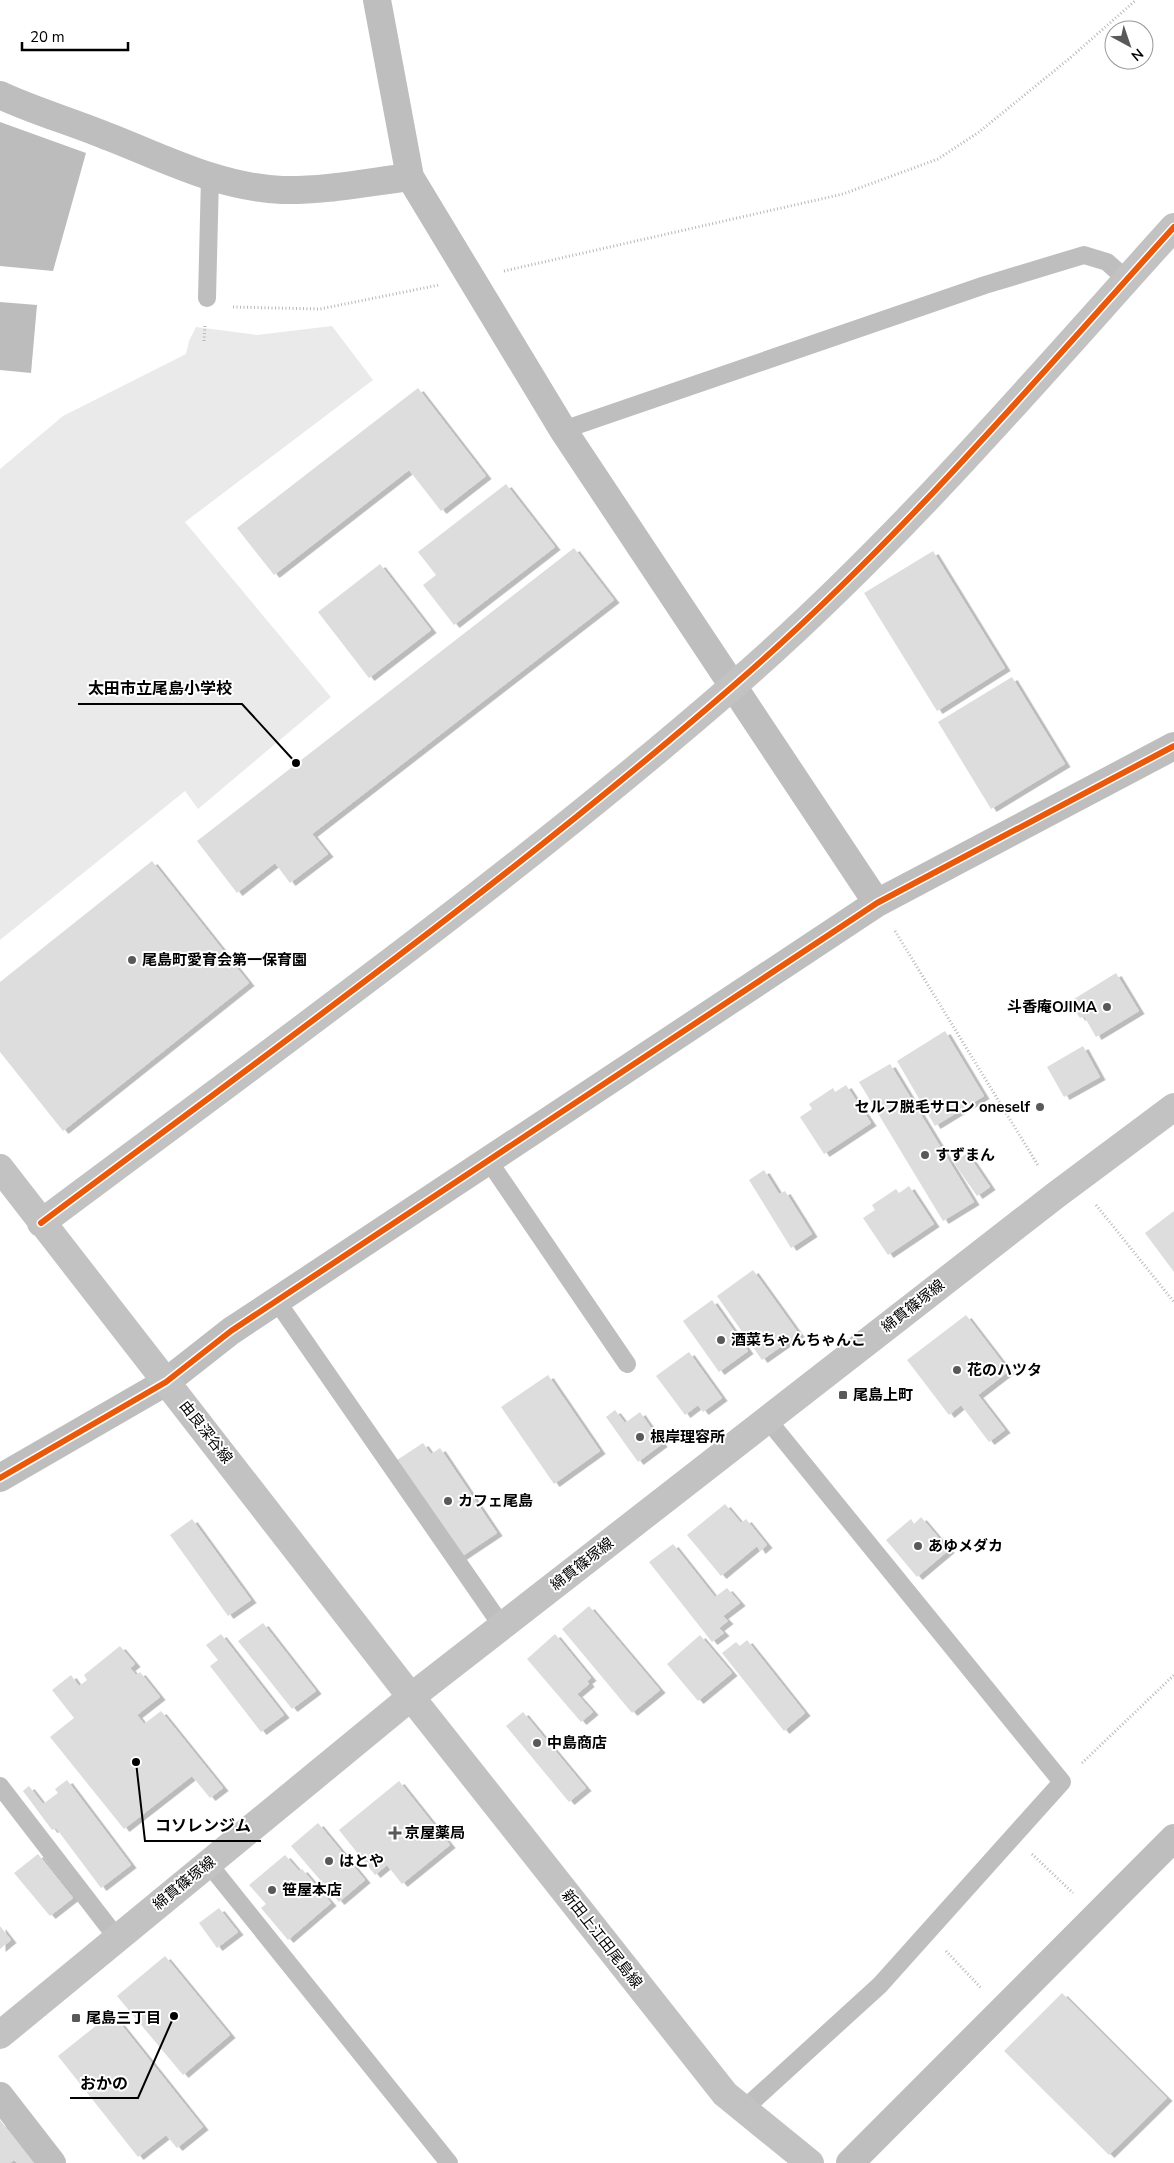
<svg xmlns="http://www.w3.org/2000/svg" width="1174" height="2163" viewBox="0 0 1174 2163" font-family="'Nunito Sans','Noto Sans JP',sans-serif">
<defs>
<filter id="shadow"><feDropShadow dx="5.5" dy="3" stdDeviation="0" flood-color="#0004"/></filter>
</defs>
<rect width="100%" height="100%" fill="#fff"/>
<path fill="#eaeaea" d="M332 326 373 380 185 522 331 697 198 809 185 791 0 940V469L63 416 186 354 189 341 196 327 257 335Z"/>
<path fill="#bcbcbc" d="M0 122 86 153 53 271 0 266Z
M0 302 37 305 31 373 0 370Z"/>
<path fill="#ddd" filter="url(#shadow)" d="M418 388 486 476 441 511 409 470 274 575 237 528Z
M506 484 555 547 454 625 423 585 436 575 418 552Z
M574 548 614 600 312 834 328 854 290 883 275 863 237 893 197 841Z
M933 551 1005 668 937 711 864 593Z
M380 564 431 630 369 678 318 612Z
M1012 677 1065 764 991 809 938 722Z
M152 861 249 983 63 1131 0 1052V982Z
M1116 973 1139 1011 1096 1037 1084 1016 1080 1018 1069 1002Z
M945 1031 984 1096 935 1126 897 1061Z
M1083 1046 1100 1077 1064 1097 1047 1067Z
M890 1064 974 1202 943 1221 859 1082Z
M846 1085 871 1123 824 1154 800 1117 812 1109 809 1104 833 1088 835 1092Z
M967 1153 990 1187 977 1196 954 1163Z
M764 1170 779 1194 785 1191 812 1234 791 1248 749 1180Z
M909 1186 934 1224 888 1255 863 1218 875 1210 872 1205 896 1189 899 1193Z
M1174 1211V1272L1145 1233Z
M753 1270 799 1334 762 1360 717 1296Z
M712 1300 748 1351 719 1372 683 1321Z
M966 1315 1009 1371 978 1395 1005 1430 989 1442 961 1405 949 1415 907 1360Z
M689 1352 722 1398 703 1412 698 1405 685 1415 656 1376Z
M548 1375 600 1451 554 1484 501 1407Z
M615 1410 625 1423 640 1412 662 1444 638 1462 606 1417Z
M423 1443 431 1454 440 1448 497 1533 461 1557 397 1460Z
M725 1504 741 1523 746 1519 767 1545 760 1551 757 1546 721 1576 687 1535Z
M921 1517 949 1550 917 1577 886 1540 911 1519 914 1524Z
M192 1519 251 1600 228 1616 170 1535Z
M673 1544 715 1597 727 1588 740 1603 723 1616 728 1621 719 1628 724 1633 712 1642 649 1562Z
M589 1606 660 1690 632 1713 562 1629Z
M263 1623 316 1691 292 1709 238 1641Z
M221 1634 284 1715 261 1732 210 1666 218 1660 206 1645Z
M555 1634 591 1678 587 1681 589 1684 577 1694 593 1712 581 1722 527 1659Z
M700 1635 732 1673 698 1701 667 1664Z
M747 1640 805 1713 784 1731 722 1653 736 1642 740 1646Z
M120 1646 135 1664 130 1668 136 1675 140 1672 160 1697 137 1715 144 1724 161 1711 223 1788 210 1798 192 1776 124 1829 50 1737 74 1718 52 1690 71 1675 79 1686 87 1680 84 1675Z
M523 1712 586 1788 569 1802 506 1726Z
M67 1780 131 1865 101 1888 56 1828 52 1830 23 1791 29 1786 43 1804 58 1793 55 1789Z
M399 1781 450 1845 402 1884 387 1865 375 1875 339 1830Z
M318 1823 365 1880 339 1902 291 1846Z
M38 1854 73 1898 50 1916 14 1873Z
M285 1855 299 1871 302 1869 331 1903 288 1940 261 1908 266 1904 249 1885Z
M219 1908 238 1932 217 1948 199 1923Z
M0 1926 11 1940 0 1949Z
M165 1956 230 2035 183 2075 117 1996Z
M1062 1993 1167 2098 1109 2155 1004 2051Z
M112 2013 203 2127 177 2148 166 2135 138 2157 58 2056Z
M0 2120 34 2163H17L14 2160 10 2163H0Z"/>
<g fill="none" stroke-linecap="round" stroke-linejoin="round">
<path stroke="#b8b8b8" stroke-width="3" stroke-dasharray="1 2.5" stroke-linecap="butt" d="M504 271 843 194 938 159 979 132 1070 58 1136 0
M233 307 320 309 439 285
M204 341 205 325
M895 931 1039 1167
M1096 1205 1174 1302
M1082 1763 1174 1675
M1032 1854 1073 1893
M946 1951 981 1988"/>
<path stroke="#bebebe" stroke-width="18" d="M207 298 210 177
M563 430 985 285 1084 255 1107 262 1126 279
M488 1160 627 1364
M276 1300 502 1626
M0 1786 117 1938
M208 1863 449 2163
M744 2109 880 1985 1062 1782 767 1419"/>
<path stroke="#bebebe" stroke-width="28" d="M377 0 410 177 563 430 877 903
M0 95C32 110 66 120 99 133 160 156 216 187 282 190 325 191 368 182 410 177
M0 1478 166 1382 231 1331 877 903 1174 746
M0 2096 52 2163
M850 2163 1174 1838"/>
<path stroke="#c2c2c2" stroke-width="28" d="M0 1168 411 1697 725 2094 810 2163
M41 1223C275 1048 512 878 732 687 893 548 1032 384 1174 227
M0 2035 411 1697 1056 1195 1174 1107"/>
<g stroke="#fff" stroke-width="9">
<path id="cycleway" d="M41 1223C275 1048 512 878 732 687 893 548 1032 384 1174 227
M0 1478 166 1382 231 1331 877 903 1174 746"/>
</g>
<use href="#cycleway" stroke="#e8590c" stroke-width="6"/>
</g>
<g fill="#595959" stroke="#fff" stroke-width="2">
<circle cx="132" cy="960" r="5"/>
<circle cx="1107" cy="1007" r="5"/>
<circle cx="1040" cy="1107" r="5"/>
<circle cx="925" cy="1155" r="5"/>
<circle cx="721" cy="1340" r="5"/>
<circle cx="957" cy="1370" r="5"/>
<rect x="838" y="1390" width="10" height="10" rx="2.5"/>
<circle cx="640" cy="1437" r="5"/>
<circle cx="448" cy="1501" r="5"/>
<circle cx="918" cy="1546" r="5"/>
<circle cx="537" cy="1743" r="5"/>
<path d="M392.5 1825.5h5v5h5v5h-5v5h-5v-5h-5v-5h5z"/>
<circle cx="329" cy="1861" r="5"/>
<circle cx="272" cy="1890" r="5"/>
<rect x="71" y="2013" width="10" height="10" rx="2.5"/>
</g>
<g text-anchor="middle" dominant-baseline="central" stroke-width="4" stroke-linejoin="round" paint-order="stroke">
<g font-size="15" font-weight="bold" fill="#000" stroke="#fff" text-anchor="start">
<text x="142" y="960">尾島町愛育会第一保育園</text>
<text x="1097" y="1007" text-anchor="end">斗香庵OJIMA</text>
<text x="1030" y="1107" text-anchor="end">セルフ脱毛サロン oneself</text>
<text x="935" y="1155">すずまん</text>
<text x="731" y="1340">酒菜ちゃんちゃんこ</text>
<text x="967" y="1370">花のハツタ</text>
<text x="853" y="1395">尾島上町</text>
<text x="650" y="1437">根岸理容所</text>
<text x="458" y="1501">カフェ尾島</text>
<text x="928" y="1546">あゆメダカ</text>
<text x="547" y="1743">中島商店</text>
<text x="405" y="1833">京屋薬局</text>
<text x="339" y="1861">はとや</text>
<text x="282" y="1890">笹屋本店</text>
<text x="86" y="2018">尾島三丁目</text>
</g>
<g font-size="15" fill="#000" stroke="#fff">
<text transform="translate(913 1306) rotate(-38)">綿貫篠塚線</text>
<text transform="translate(206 1432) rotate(52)">由良深谷線</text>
<text transform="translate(582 1564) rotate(-38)">綿貫篠塚線</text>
<text transform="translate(184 1883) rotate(-39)">綿貫篠塚線</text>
<text transform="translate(602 1939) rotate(52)">新田上江田尾島線</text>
</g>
</g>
<path fill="none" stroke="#000" stroke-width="2" d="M296 763L242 704H78M136 1762L145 1841H261M174 2016L138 2098H70"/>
<g fill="#000" stroke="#fff" stroke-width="2">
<circle cx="296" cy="763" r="5"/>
<circle cx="136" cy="1762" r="5"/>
<circle cx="174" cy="2016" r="5"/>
</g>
<g font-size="16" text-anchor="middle" font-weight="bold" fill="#000" stroke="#fff" stroke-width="4" stroke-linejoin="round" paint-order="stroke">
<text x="160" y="694">太田市立尾島小学校</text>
<text x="203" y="1831">コソレンジム</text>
<text x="104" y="2089">おかの</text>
</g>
<g transform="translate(1129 45) rotate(140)"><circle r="24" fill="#ffffff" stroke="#999999"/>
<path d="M0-4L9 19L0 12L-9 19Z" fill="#595959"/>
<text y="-8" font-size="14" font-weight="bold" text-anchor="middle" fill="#000000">N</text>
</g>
<path d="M22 42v8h106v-8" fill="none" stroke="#000000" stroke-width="2.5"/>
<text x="30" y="42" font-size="15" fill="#000000" stroke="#ffffff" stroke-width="4" paint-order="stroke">20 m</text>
</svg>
